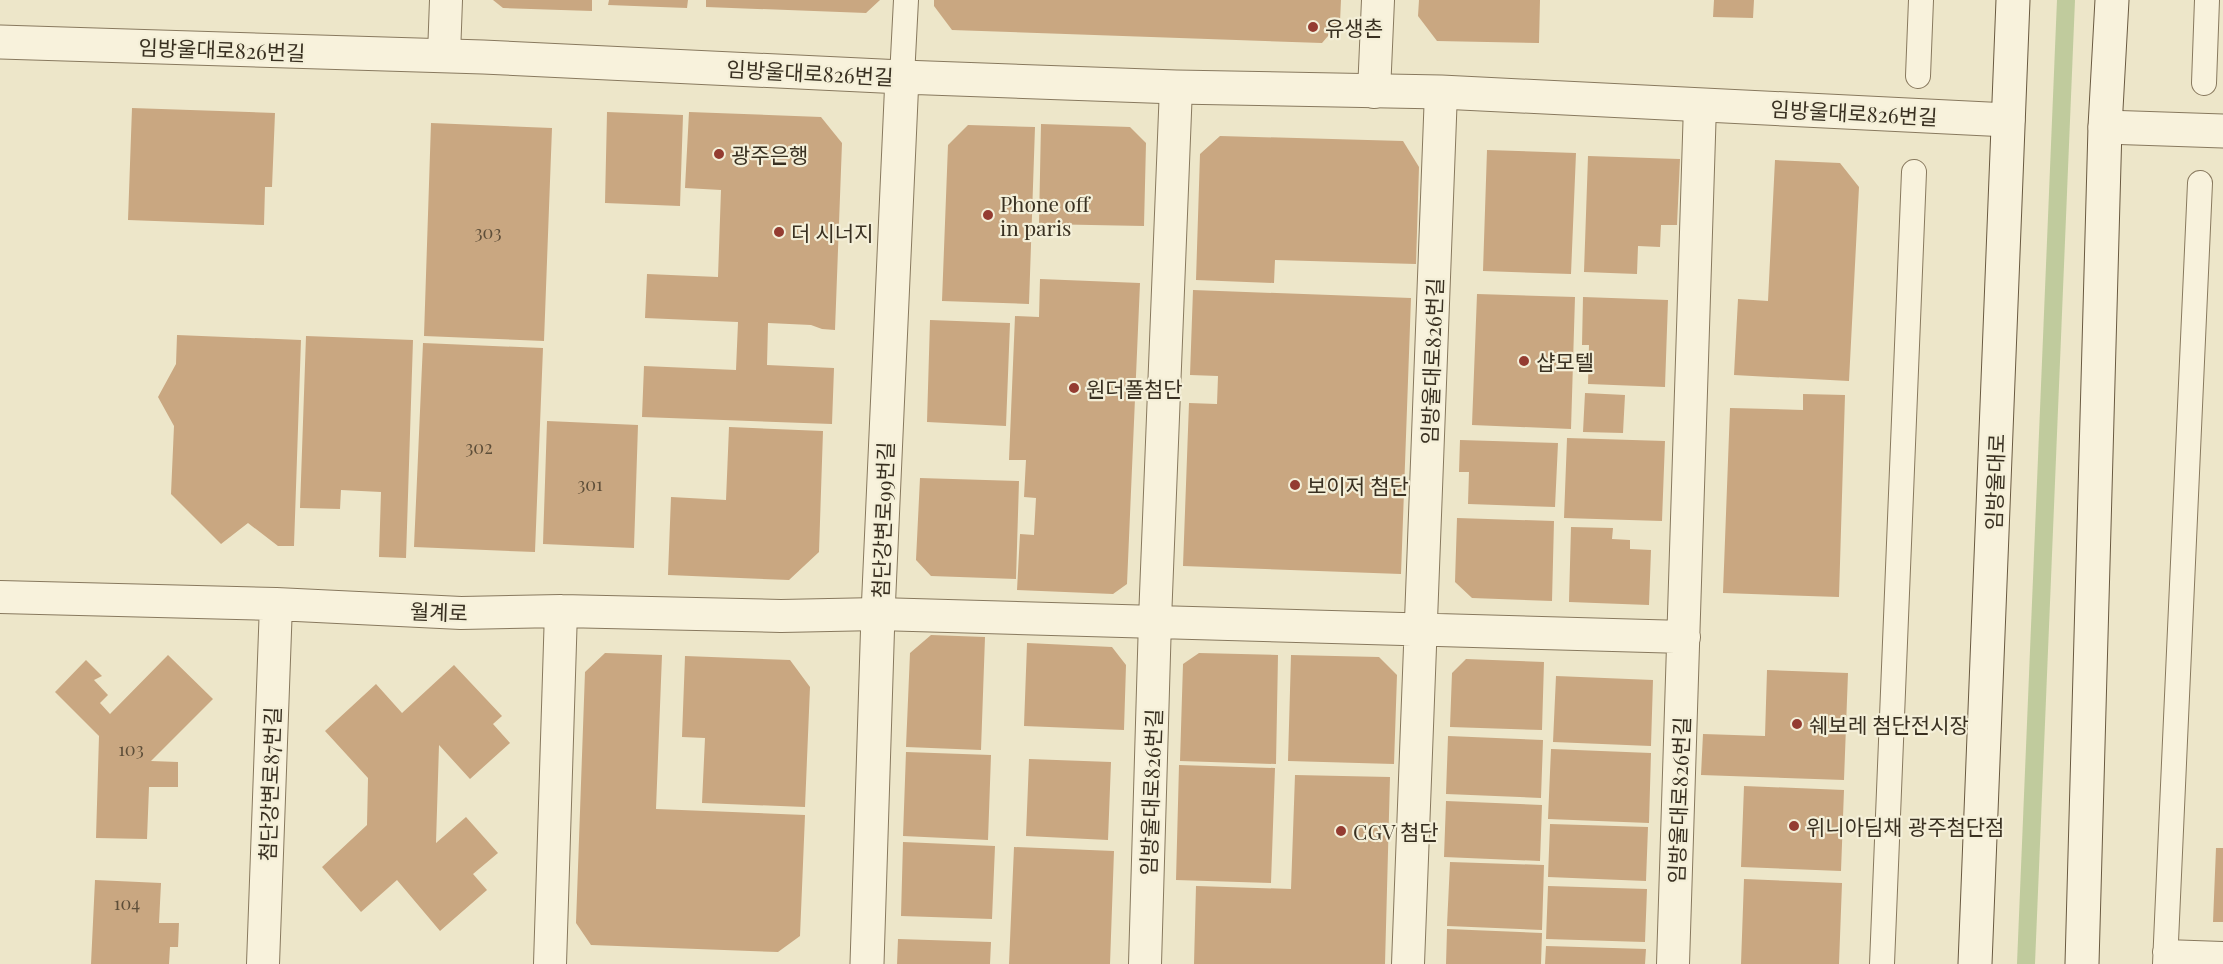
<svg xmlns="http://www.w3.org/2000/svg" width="2223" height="964" viewBox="0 0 2223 964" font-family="'Playfair Display','Noto Sans KR',serif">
<rect width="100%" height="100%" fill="#ede6c9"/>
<path fill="#c0cb9d" d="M2057 0H2075L2035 964H2017Z"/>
<path fill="#c9a781" d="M493 0H592V11L503 8Z
M609 0H688L687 8 608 5Z
M706 0H880L866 13 706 7Z
M934 0H1341L1340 22 1322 43 952 30 934 6Z
M1419 0H1540L1539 43 1437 41 1418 16Z
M1714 0H1754L1753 18 1713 17Z
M132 108 275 113 272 187H265L264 225 128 220Z
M607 112 683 115 680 206 605 203Z
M689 112 821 117 842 143 835 330 822 329 811 325 768 323 767 365 834 368 832 424 642 417 644 366 736 370 738 322 645 318 647 274 718 277 721 190 685 188Z
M431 123 552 128 544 341 424 336Z
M1041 124 1130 127 1146 143 1144 226 1039 224Z
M968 125 1035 127 1029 304 942 301 948 145Z
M1220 136 1403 141 1419 167 1416 264 1275 260 1274 283 1196 280 1200 154Z
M1487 150 1576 153 1571 274 1483 271Z
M1588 156 1680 159 1677 225H1661L1660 247 1638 246 1637 274 1584 272Z
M1775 160 1840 163 1859 187 1849 381 1734 375 1738 299 1768 301Z
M1040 279 1140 283 1127 584 1113 594 1017 590 1020 534 1034 535 1036 498 1024 497 1026 460H1009L1015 316 1039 317Z
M1193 290 1411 298 1401 574 1183 566 1189 403 1217 404 1218 376 1190 375Z
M1477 294 1575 297 1571 429 1472 425Z
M1583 297 1668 300 1665 387 1588 384 1589 345H1582Z
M930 320 1010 323 1006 426 927 422Z
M177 335 301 340 294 546H278L248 523 221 544 171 494 174 426 158 397 176 364Z
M306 336 413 340 406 558 379 557 381 492 341 490 340 509 300 508Z
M423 343 543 348 535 552 414 547Z
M1585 393 1625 395 1623 433 1583 432Z
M1803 394 1845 395 1839 597 1723 593 1730 408 1803 410Z
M547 421 638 425 634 548 543 544Z
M729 427 823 431 819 552 789 580 668 575 671 497 726 500Z
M1567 438 1665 441 1662 521 1564 518Z
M1460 440 1558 443 1555 507 1468 504 1469 472H1459Z
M920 478 1019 481 1016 579 931 576 916 560Z
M1457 518 1554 521 1552 601 1472 598 1455 582Z
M1571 527 1613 528 1612 539 1630 540V549L1651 550 1649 605 1569 602Z
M931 635 985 637 981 750 906 747 910 653Z
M1027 643 1112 647 1126 665 1124 730 1024 726Z
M605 653 662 655 656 809 805 815 800 936 778 952 591 945 576 923 585 672Z
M1199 653 1278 655 1276 764 1180 761 1183 664Z
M168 655 213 699 151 761 178 762V787H149L147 839 96 838 99 736 55 692 86 660 102 676 94 680 108 695 100 703 110 714Z
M1291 655 1379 657 1397 675 1394 764 1288 761Z
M685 656 790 660 810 687 805 807 702 803 705 738 682 737Z
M1466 659 1544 662 1542 730 1450 727 1452 673Z
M454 665 502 716 493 724 510 743 470 779 439 745 436 843 466 817 498 853 473 874 487 890 440 931 397 880 361 912 322 867 367 825 368 778 325 731 376 684 402 713Z
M1767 670 1848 673 1844 780 1701 775 1703 734 1765 736Z
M1556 676 1653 680 1651 746 1553 742Z
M1448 736 1543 740 1541 798 1446 794Z
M1551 749 1651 753 1649 823 1548 819Z
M906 752 991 755 988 840 903 836Z
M1029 759 1111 762 1108 840 1026 836Z
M1179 765 1275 768 1271 883 1176 880Z
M1295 775 1390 777 1385 964H1194L1196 886 1291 889Z
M1744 786 1844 790 1841 871 1741 867Z
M1446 801 1542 805 1540 861 1444 857Z
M1550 824 1648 827 1646 881 1548 877Z
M903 842 995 846 992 919 901 916Z
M1014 847 1114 851 1110 964H1009Z
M2216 848H2223V922H2213Z
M1450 862 1544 865 1542 930 1447 926Z
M1744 879 1842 883 1839 964H1741Z
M95 880 161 883 159 923H179L178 947H170L169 964H91Z
M1548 886 1647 889 1645 942 1546 939Z
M1447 929 1542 933 1541 964H1446Z
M898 939 991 942 990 964H897Z
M1546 946 1646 949 1645 964H1545Z"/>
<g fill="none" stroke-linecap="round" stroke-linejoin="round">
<g stroke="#88795e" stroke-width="26">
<path id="pedestrian" d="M1918 76 1921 0
M902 77 906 0
M2204 83 2207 0
M2165 952 2223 954
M1882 964 1914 172
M2165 964 2200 183"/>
</g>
<g stroke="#88795e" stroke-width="34">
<path id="minor" d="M444 55 446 0
M1374 92 1378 0
M0 597 276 604 461 613 561 611 781 616 878 614 1684 637
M263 964 276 604
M550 964 561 611
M1145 964 1155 620 1176 87
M1408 964 1441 92
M1673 964 1700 105"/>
</g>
<g stroke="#88795e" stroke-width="35">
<path id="tertiary" d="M0 42 483 57 902 77 1176 87 1441 92 2008 120
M2105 127 2223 131
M867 964 878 614 902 77"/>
</g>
<g stroke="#6a5a41" stroke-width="35">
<path id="secondary" d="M1975 964 2013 0
M2082 964 2105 127 2112 0"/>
</g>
<use href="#pedestrian" stroke="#f8f2dc" stroke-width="24"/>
<use href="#minor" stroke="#f8f2dc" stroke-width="32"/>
<use href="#tertiary" stroke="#f8f2dc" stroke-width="33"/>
<use href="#secondary" stroke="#f8f2dc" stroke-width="33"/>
</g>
<g fill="#943c31" stroke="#f4efd8" stroke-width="2">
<circle cx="1313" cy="27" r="6"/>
<circle cx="719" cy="154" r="6"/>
<circle cx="988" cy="215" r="6"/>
<circle cx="779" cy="232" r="6"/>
<circle cx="1524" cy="361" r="6"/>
<circle cx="1074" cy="388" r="6"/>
<circle cx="1295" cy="485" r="6"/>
<circle cx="1797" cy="724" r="6"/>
<circle cx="1794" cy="826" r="6"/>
<circle cx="1341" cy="831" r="6"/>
</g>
<g text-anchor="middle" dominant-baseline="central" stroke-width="4.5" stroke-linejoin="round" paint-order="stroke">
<g font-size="18" fill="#5d4e39">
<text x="488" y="232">303</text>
<text x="479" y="447">302</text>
<text x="590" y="484">301</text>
<text x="131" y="749">103</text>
<text x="127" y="903">104</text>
</g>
<g font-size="21" fill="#393021" stroke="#f4efd8" text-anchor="start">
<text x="1325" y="27">유생촌</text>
<text x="731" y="154">광주은행</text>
<text x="1000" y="203">Phone off<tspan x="1000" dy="24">in paris</tspan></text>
<text x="791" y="232">더 시너지</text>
<text x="1536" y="361">샵모텔</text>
<text x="1086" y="388">원더폴첨단</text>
<text x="1307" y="485">보이저 첨단</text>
<text x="1809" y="724">쉐보레 첨단전시장</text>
<text x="1806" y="826">위니아딤채 광주첨단점</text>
<text x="1353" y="831">CGV 첨단</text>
</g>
<g font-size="21" fill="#393021" stroke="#f4efd8">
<text transform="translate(222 49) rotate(2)">임방울대로826번길</text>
<text transform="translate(810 72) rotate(3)">임방울대로826번길</text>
<text transform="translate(1854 112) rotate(3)">임방울대로826번길</text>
<text transform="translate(1431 361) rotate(-88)">임방울대로826번길</text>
<text transform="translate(1994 482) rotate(-88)">임방울대로</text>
<text transform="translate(882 520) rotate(-88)">첨단강변로99번길</text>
<text transform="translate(439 611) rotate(2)">월계로</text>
<text transform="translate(269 784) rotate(-88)">첨단강변로87번길</text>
<text transform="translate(1150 792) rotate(-88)">임방울대로826번길</text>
<text transform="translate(1678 800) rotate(-88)">임방울대로826번길</text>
</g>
</g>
</svg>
